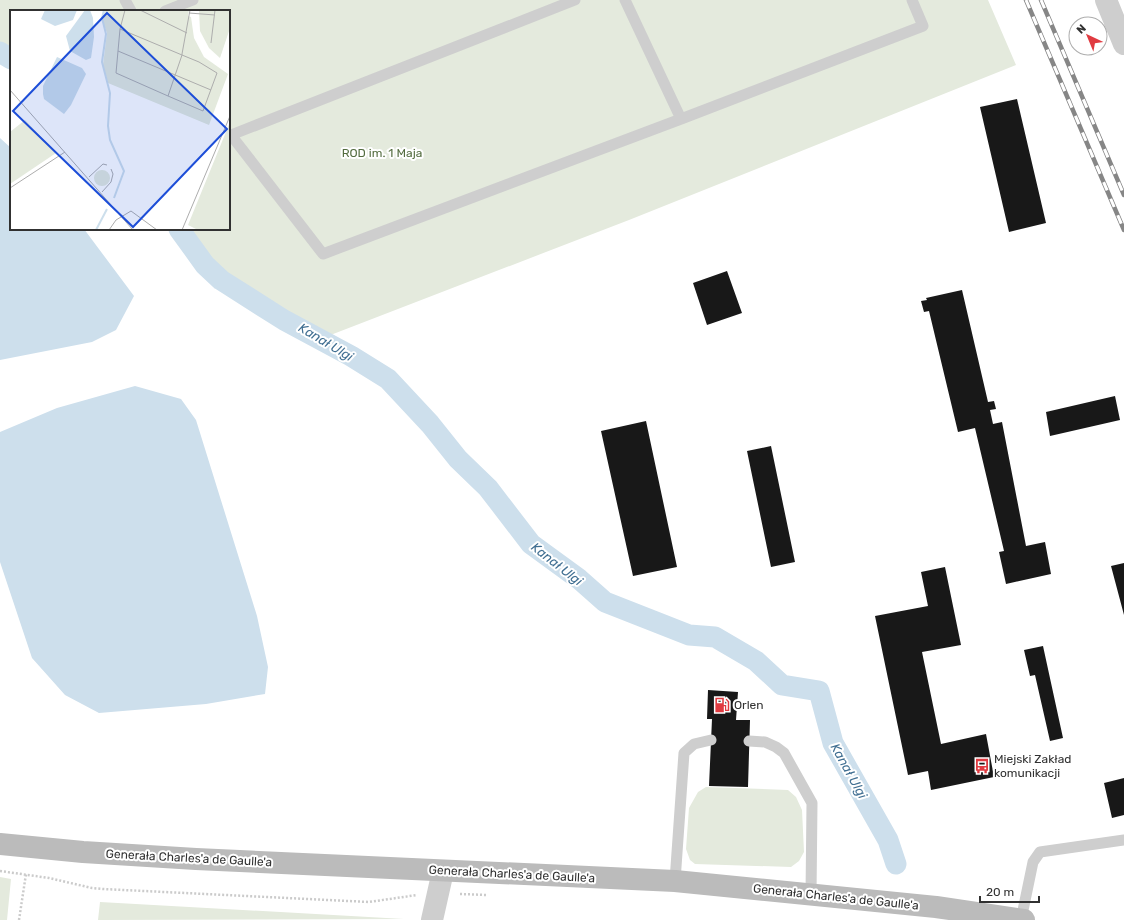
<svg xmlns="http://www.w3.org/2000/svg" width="1124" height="920" viewBox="0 0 1124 920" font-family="Rubik,sans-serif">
<rect width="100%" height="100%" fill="#fff"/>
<path fill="#e4eadd" d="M0 0H988L1016 65 629 220 328 336 218 273 186 229H229V11H11V57L0 47Z
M706 787 788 790 796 797 802 810 804 852 799 861 791 867 695 864 690 860 686 849 689 808 698 792Z
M0 877 11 879 7 920H0Z
M100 902 404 919 98 920Z"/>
<path fill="#cddfec" d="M0 138 11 148V229H84L134 296 116 330 92 342 0 360Z
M135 386 181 399 196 420 257 616 268 667 265 694 206 704 99 713 65 695 32 658 0 562V432L57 408Z"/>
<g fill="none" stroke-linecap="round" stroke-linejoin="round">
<path stroke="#cddfec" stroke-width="21" d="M0 52 11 59
M179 229 205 265 221 280 284 320 351 356 388 379 430 424 458 459 488 488 531 544 579 579 605 602 689 635 715 637 756 661 782 685 819 691 833 743 888 840 896 864"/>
</g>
<path fill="#181818" d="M1017 99 1046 223 1009 232 980 107Z
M727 271 742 313 707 325 693 283Z
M962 290 988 402 994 401 996 409 990 410 993 424 1002 422 1026 546 1045 542 1051 574 1006 584 999 552 1004 551 975 428 958 432 929 311 924 312 921 301 927 300 926 298Z
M1115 396 1120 420 1050 436 1046 412Z
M646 421 677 567 633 576 601 431Z
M771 446 795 562 771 567 747 451Z
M1124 563V615L1111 566Z
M945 567 961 645 922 652 941 744 986 734 994 777 931 790 928 771 908 775 875 616 928 606 921 572Z
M1043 646 1063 738 1050 741 1035 675 1030 676 1024 650Z
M708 690 738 692 736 720H750L748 787 709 786 712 719H707Z
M1124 778V815L1112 818 1104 783Z"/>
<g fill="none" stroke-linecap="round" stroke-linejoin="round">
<path stroke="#cbcbcb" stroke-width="2.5" stroke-dasharray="2 2" stroke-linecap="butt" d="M0 871 49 878 92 888 103 889 369 902 417 895
M460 894 487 895
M19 920 26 874"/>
<path stroke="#cecece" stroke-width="11" d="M125 0 131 11
M575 0 231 135 323 254 681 119
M625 0 681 119 923 26 912 0
M165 11 193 0
M749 741 765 742 776 747 784 753 812 803 811 895
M675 881 684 753 694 744 711 740
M1021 920 1033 862 1040 852 1124 840"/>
<path stroke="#cecece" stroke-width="22" d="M1106 0 1124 44"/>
<path stroke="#cecece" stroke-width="22" d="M432 920 443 871"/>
<path stroke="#bbb" stroke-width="22" d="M0 844 83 852 196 859 675 881 936 907 1024 920"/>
<g stroke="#868686" stroke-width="4.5">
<path id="rail" d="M1026 0 1124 230
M1041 0 1124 195"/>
</g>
<use href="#rail" stroke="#fff" stroke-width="3" stroke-dasharray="9" stroke-linecap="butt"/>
</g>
<defs>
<g id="fuel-bare" transform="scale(1.2)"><path d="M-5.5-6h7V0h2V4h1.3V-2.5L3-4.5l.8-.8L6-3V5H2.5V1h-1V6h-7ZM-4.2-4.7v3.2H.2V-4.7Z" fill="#e03b41" stroke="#fff" stroke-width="2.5" paint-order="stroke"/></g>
<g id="bus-bare" transform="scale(1.2)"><path d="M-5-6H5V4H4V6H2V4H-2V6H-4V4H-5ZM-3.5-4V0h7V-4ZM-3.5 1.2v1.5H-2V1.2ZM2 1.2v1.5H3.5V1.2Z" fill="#e03b41" stroke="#fff" stroke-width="2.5" paint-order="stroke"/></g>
</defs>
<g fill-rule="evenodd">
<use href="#fuel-bare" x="722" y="705"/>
<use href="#bus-bare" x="982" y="766"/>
</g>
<g text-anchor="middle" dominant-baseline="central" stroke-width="4" stroke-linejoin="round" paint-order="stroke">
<g font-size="12" fill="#536c3f" stroke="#fff">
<text x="382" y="153">ROD im. 1 Maja</text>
</g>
<g font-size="12" fill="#313131" stroke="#fff" text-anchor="start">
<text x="734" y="705">Orlen</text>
<text x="994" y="759">Miejski Zakład<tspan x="994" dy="14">komunikacji</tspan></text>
</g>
<g font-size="12" fill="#313131" stroke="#fff">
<text transform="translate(189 858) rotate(3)">Generała Charles'a de Gaulle'a</text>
<text transform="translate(512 874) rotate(3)">Generała Charles'a de Gaulle'a</text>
<text transform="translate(836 897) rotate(6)">Generała Charles'a de Gaulle'a</text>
</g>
<g font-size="13" font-style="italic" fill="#416f92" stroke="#fff">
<text transform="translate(326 342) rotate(31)">Kanał Ulgi</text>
<text transform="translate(557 564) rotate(38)">Kanał Ulgi</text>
<text transform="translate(849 771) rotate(61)">Kanał Ulgi</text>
</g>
</g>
<g transform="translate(10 10)">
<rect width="220" height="220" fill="#fff"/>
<path d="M95 0H179L178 6 181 7 184 28 194 47 218 64 199 115 98 73 93 55 97 23 92 9ZM189 0H220V18L210 48 199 38 190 21ZM15 110 46 143 0 174V122ZM220 112V220H188L178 215ZM84 168a8 8 0 1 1 16 0a8 8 0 1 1-16 0Z" fill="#e4eadd"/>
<path d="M35 0H67L63 10 45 16 31 9ZM75 0H80L83 8 84 27 81 48 76 50 60 41 56 26ZM47 47 72 58 76 64 61 95 54 104 34 89 33 84V76Z" fill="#cddfec"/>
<path fill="none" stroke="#cddfec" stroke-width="2" d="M94 0 92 8 96 24 92 52 100 83 98 116 100 130 114 161 104 188M86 220 97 199"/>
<path fill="none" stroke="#adadad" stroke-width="1" d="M130 0 177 23M179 3 205 5M110 19 115 0M201 33 205 0M108 41 110 19 172 45 189 52 207 63 193 101 158 86 172 45V44L180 0M0 80 123 220M158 86 106 63 108 41 201 80M79 167 93 154 97 155M0 178 55 142M92 182 101 172 103 164 101 159M99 220 106 210 121 201 147 220M172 220 220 106"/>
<path fill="#1d4ed8" fill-opacity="0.15" stroke="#1d4ed8" stroke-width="2" d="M97 3 217 119 123 217 3 101Z"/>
<rect width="220" height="220" fill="none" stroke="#313131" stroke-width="2"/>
</g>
<g transform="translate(1088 36) rotate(316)"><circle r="19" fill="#ffffff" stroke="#adadad"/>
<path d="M0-3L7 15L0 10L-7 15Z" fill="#e03b41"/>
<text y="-6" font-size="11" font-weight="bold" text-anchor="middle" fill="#313131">N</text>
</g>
<path d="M980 896v6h59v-6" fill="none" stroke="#313131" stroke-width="2"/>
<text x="986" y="896" font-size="12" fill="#313131" stroke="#ffffff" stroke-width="3" paint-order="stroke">20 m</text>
</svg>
